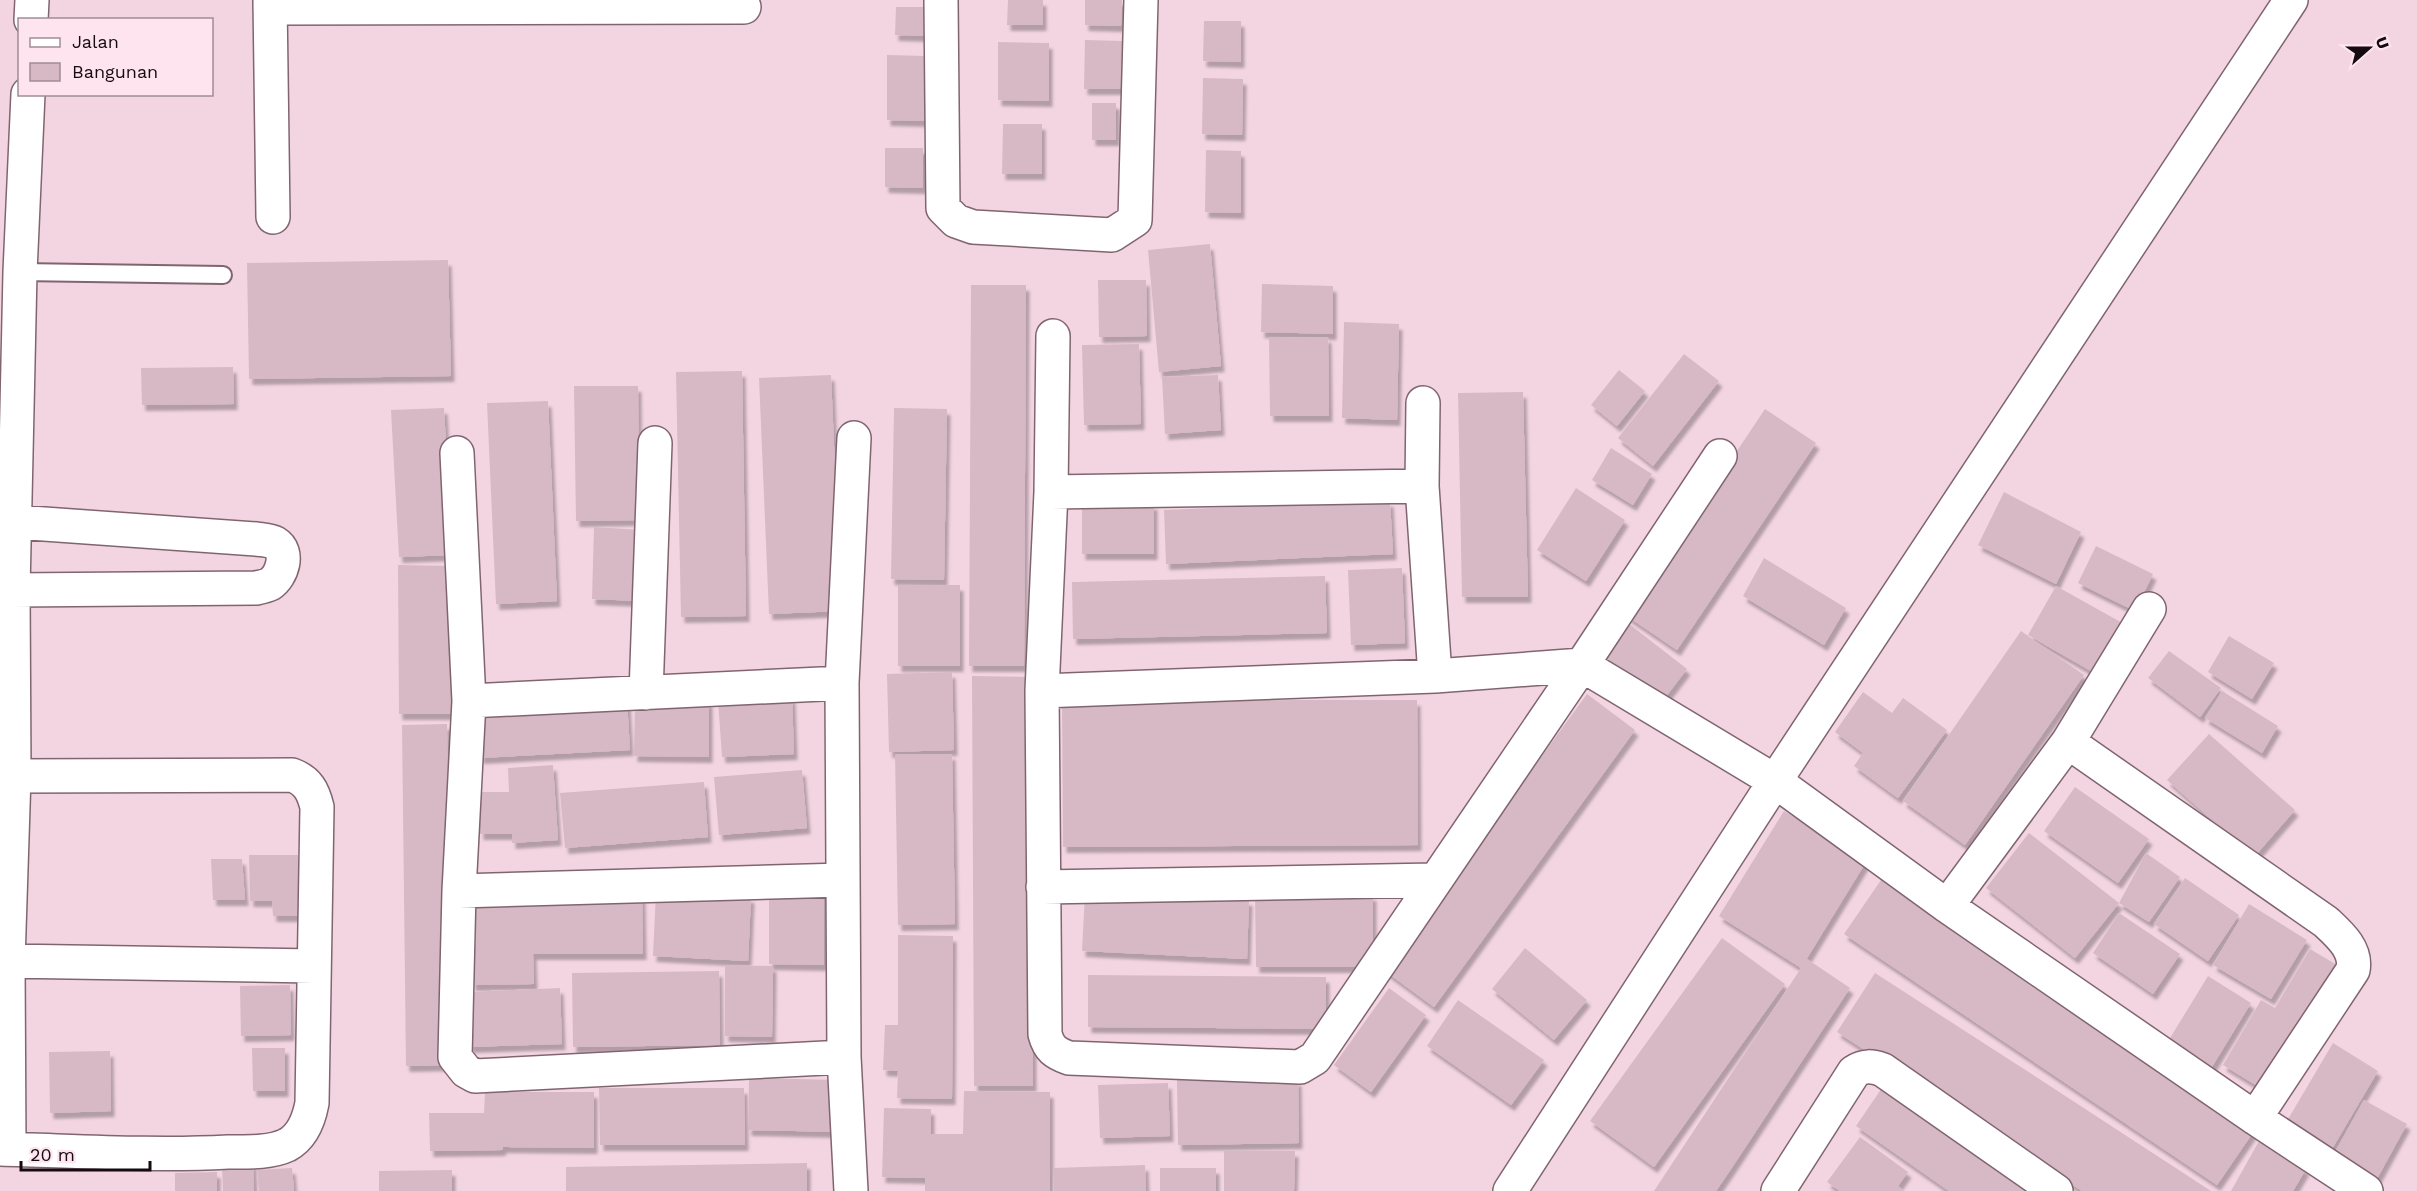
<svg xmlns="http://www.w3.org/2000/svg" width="2417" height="1191" viewBox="0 0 2417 1191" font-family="'Work Sans',sans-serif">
<defs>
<filter id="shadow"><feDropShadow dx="3.5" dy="6" stdDeviation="1.5" flood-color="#0004"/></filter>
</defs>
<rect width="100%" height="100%" fill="#f3d5e1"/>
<path fill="#d7b9c5" filter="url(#shadow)" d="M1008 0H1043V25H1007Z
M1085 0H1122L1121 26 1085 25Z
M896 7H930V36L895 35Z
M1204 21H1241V62L1203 61Z
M1085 40 1124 41V89H1084Z
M998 42 1049 43V101L998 100Z
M887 55 927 56V121L887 120Z
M1203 78 1243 79 1242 135 1202 134Z
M1092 103H1116V140H1092Z
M1003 124H1042V174H1002Z
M885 148H923V188L885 187Z
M1206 150 1241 151V213L1205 212Z
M1210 244 1221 366 1159 372 1148 250Z
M448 260 451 376 249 379 247 263Z
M1098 280H1146L1147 336 1099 337Z
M1262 284 1333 286V334L1261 332Z
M971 285H1026L1024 666H969Z
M1344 322 1399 324 1397 420 1342 418Z
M1269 337H1328L1329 416H1270Z
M1139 344 1141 424 1084 425 1082 345Z
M1684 354 1719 381 1653 466 1618 438Z
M233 367 234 404 142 405 141 368Z
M1619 370 1645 391 1617 426 1591 405Z
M742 371 746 616 681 617 676 372Z
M831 375 841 611 769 614 759 378Z
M1218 375 1221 430 1165 434 1162 377Z
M574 386H638L639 520 576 521Z
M1523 392 1528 597H1462L1458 393Z
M548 401 557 601 496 604 487 403Z
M444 408 452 555 399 557 391 410Z
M894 408 947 409 944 580 891 579Z
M1765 409 1816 443 1677 650 1627 616Z
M1611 448 1652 474 1633 505 1592 480Z
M1576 488 1625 520 1586 581 1537 550Z
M2004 492 2081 532 2056 584 1978 545Z
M1390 501 1393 554 1166 564 1164 510Z
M1082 504H1154V554H1082Z
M594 527 642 530 639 601 592 599Z
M2096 546 2153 574 2135 611 2078 583Z
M1764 558 1846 608 1824 645 1743 596Z
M398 565 455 566 456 714H399Z
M1402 568 1405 643 1351 645 1348 570Z
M1325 576 1327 633 1073 639 1072 582Z
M898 585H960V666H898Z
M2056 586 2126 625 2098 675 2028 635Z
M1628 623 1687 669 1661 703 1601 657Z
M2021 631 2084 675 1965 845 1903 801Z
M2229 636 2274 663 2252 699 2208 672Z
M2169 651 2221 688 2200 717 2148 678Z
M952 672 954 750 889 752 887 674Z
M972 676 1032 677 1033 1086H974Z
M2222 691 2278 726 2262 753 2205 718Z
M1863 692 1892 713 1903 698 1947 730 1898 798 1854 766 1863 753 1835 732Z
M1587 694 1635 730 1434 1007 1385 971Z
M792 697 794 754 722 757 718 700Z
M635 700 709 701V757L634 756Z
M1303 700H1417L1418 845 1063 847 1062 702Z
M627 701 630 750 480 758 478 709Z
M447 724 451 1065 406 1066 402 725Z
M2209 734 2295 810 2254 857 2167 780Z
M895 754H952L955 924 898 925Z
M553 765 558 840 512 843V834H480L479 792H509L508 768Z
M802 770 807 828 719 835 714 777Z
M704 782 708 837 565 848 560 793Z
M2075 787 2149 839 2118 883 2044 831Z
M1784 811 1866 862 1801 968 1719 916Z
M2029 833 2119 903 2075 958 1986 888Z
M2146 853 2180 877 2149 922 2119 903Z
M249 855H298L299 916H273L272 901H250Z
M211 859H242L245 900H213Z
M2185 878 2239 915 2208 961 2154 924Z
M1881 880 2254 1131 2217 1185 1844 934Z
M769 888H824V965L769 964Z
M656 892 751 897 748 961 653 956Z
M1085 893 1249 900 1247 959 1082 951Z
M1255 894 1373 895V967H1256Z
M642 896 643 954H533L534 984 472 985 471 943H476V897Z
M2249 904 2307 940 2271 999 2213 965Z
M2119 913 2180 954 2153 994 2093 953Z
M898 935 953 936 952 1099 897 1098 898 1071 883 1070 885 1025H898Z
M1722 938 1785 984 1654 1167 1590 1121Z
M1525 948 1587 1000 1554 1040 1492 989Z
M2310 949 2347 971 2269 1093 2223 1065 2261 1000 2275 1008Z
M1807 959 1850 988 1735 1163 1716 1191H1654Z
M725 965 773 966 772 1037 725 1036Z
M719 971 720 1045 573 1047 572 973Z
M1875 973 2027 1071 2211 1191H2082L1837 1032Z
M1088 975 1326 977V1029L1088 1027Z
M2208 976 2251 1003 2210 1070 2167 1043Z
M290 985 291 1035 241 1036 240 986Z
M560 988 562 1044 469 1047 467 992Z
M1389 988 1426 1015 1371 1092 1334 1065Z
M1458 1000 1544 1060 1511 1105 1427 1046Z
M2333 1043 2378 1071 2326 1159 2281 1131Z
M252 1048H285V1091H253Z
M110 1051 111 1111 50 1113 49 1052Z
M749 1078 839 1080 838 1132 748 1130Z
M1888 1079 2047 1191H1949L1856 1126Z
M1177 1080H1298L1299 1143 1178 1145Z
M1168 1083 1170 1136 1100 1138 1098 1085Z
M599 1088H744L745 1145H600Z
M964 1091 1050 1092V1191H925V1178L882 1177 884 1108 931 1109V1134H963Z
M485 1092H594V1148L503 1147 502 1150 430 1151 429 1113H484Z
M2364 1100 2407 1124 2373 1186 2330 1161Z
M1860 1137 1908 1172 1898 1186 1904 1191H1840L1827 1182Z
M2259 1141 2306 1169 2293 1191H2231Z
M1224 1151H1295L1294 1191H1224Z
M253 1163 254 1191H223L222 1165Z
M807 1163V1191H566V1167Z
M1145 1165 1146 1191H1054L1053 1168Z
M292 1168 294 1191H259L257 1170Z
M1160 1168H1216V1191H1160Z
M452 1170V1191H379V1171Z
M217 1172V1191H175V1173Z"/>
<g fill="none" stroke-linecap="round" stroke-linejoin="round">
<g stroke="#806570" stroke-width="20">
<path id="lane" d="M20 272 223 275"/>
</g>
<g stroke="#806570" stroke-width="36">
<path id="street" d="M270 0 273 217
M941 0 943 208 956 221 973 227 1112 235 1135 220 1141 0
M270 8 744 7
M31 20 32 0
M1423 403 1422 486 1435 676
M457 453 469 701 842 683
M1720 456 1582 665 1775 781 1947 906 2255 1118 2366 1191
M1051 492 1422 486
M13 590 256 588C261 587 266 586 270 584 282 576 290 552 275 543 270 540 262 540 256 539L16 522
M1042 691 1435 676 1582 665 1315 1058 1300 1067 1069 1058C1055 1053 1049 1049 1045 1034L1042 691 1051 492 1053 336
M646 693 655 443
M469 701 459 891 843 880
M2068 742 2326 922C2340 935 2357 950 2353 970L2255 1118
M1043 887 1435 880
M459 891 455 1057 466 1071 475 1076 844 1057
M1947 906 2068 742 2149 609
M8 961 314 966
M0 1149C76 1151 153 1156 228 1152 247 1152 270 1153 287 1145 302 1137 309 1119 312 1103L317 807C313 791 308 781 292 775L14 776
M9 1149 8 961 14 776 13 590 20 272 28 94
M851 1191 844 1057 842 683 854 438
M1510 1191 1775 781 2291 0
M1778 1191 1854 1072C1864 1065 1872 1066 1883 1070L2056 1191"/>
</g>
<use href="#lane" stroke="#fff" stroke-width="16"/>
<use href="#street" stroke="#fff" stroke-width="33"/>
</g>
<rect x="18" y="18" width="195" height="78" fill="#fde4ee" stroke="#a08d95" stroke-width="1.5"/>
<rect x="30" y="38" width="30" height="9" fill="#ffffff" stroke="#a08d95" stroke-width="1.5"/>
<text x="72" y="48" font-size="18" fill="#150b10">Jalan</text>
<rect x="30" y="63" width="30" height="18" fill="#d7b9c5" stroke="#a08d95" stroke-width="1.5"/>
<text x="72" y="78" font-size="18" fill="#150b10">Bangunan</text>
<g transform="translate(2369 48) rotate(69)" stroke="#fde4ee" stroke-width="4.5" paint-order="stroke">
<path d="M0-4.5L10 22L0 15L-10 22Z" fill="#150b10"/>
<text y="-9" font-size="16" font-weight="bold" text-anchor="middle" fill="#150b10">U</text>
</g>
<path d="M21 1161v9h129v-9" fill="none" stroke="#150b10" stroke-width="3"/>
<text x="30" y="1161" font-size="18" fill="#150b10" stroke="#fde4ee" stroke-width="4.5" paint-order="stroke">20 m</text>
</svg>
